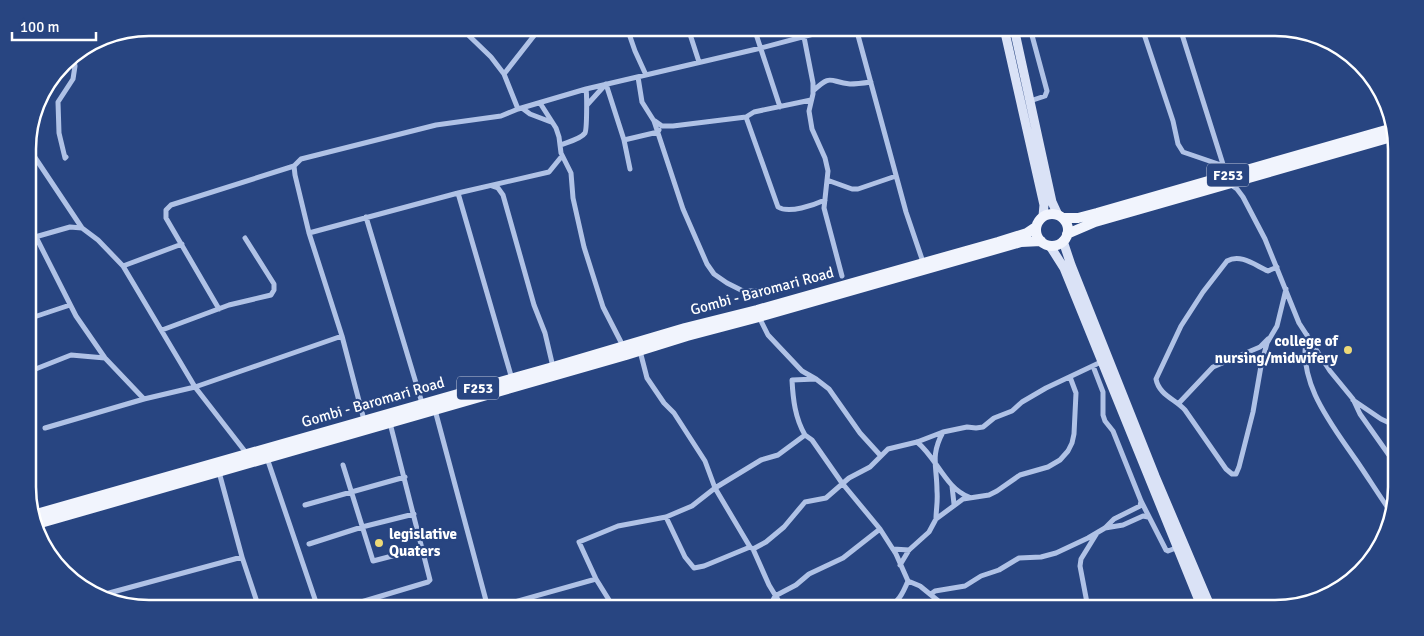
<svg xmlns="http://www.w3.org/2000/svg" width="1424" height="636" viewBox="0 0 1424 636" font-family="Signika,sans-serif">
<rect width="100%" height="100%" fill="#284581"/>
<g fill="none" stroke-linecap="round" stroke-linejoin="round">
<path stroke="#b0c2e6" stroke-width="5" d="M461 28 491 57 504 74 518 109
M627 28 635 51 646 75
M688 28 699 62
M754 28 780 107
M856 28 906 212 923 262
M1142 28 1173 121 1178 144 1183 152 1224 166
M1180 28 1227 177
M804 37 813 83V94L809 111 812 129 825 158 828 171 824 208 842 276
M504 74 540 28
M638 77 642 102 654 121 683 209 707 264 714 274 727 283 743 291H756
M606 84 624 140 630 169
M813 91C832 73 829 82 850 84 857 84 864 83 871 82
M811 100 754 112 746 117 778 207C789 214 814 205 825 200
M1030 101 1045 96 1047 91 1030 28
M540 103 556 128 559 137 561 153 571 173 573 198 584 247 603 307 623 346
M587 105 605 85
M522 108 530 114 551 122
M655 121 662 126H673L746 117
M624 140 658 132 659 130
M560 145C568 142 581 139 585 133 587 129 587 95 586 89
M28 147 82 228 98 240 123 266 195 387 247 454
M66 157 65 158 59 133 58 102 73 79 75 66 73 55
M827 180 852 189H858L896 176
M1231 185 1237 189 1243 197 1265 239 1299 323 1330 371 1353 399 1360 414 1396 465
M492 186 498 188 503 195 534 305 545 333 553 367
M458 193 512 379
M366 217 422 403
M309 233 458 193 549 172 562 156
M36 237 76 316 105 358 144 399
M28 239 70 227 82 228
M123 266 182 244
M1277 267 1268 271C1256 266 1241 253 1227 261L1203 292 1181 326 1156 379C1159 395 1175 399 1185 410L1226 469 1232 474H1236L1239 467 1253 412 1261 366 1267 343 1277 326 1286 289
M219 309 166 218V210L171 205 294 166
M759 317 768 335 802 371 816 379 829 389 860 433 880 455
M28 319 70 305
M162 330 229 305 271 295 274 290V284L245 238
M1307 335C1296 381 1332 425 1356 460 1367 476 1377 492 1388 508
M640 351 647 378 664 403 674 413 705 461 715 488 750 547 753 549 769 585 783 608
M1093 366 1103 392V415L1105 421 1113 431 1141 501 1166 550 1168 551 1176 548
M28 372 71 355 105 358
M1353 400 1381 419 1396 426
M1179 403 1213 367 1260 347 1268 339
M435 410 488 608
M364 420 342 336 309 233 295 175 294 166 301 159 436 125 501 116 518 109 586 89 761 48 836 28
M45 428 144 399 195 387 342 336
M805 435 812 440 842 483 880 529 896 554 908 581 920 586 947 608
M917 442C937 458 945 488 969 497
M267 458 318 608
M343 465 373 561 423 548
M219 472 242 557 259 608
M952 486 954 504
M305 505 405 477
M666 517 685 557 694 568 704 566 750 547
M936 519C936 510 938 501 937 491 937 466 930 456 943 432
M40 523 47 548
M1105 528 1123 525 1143 516 1148 517
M309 544 362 527 414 514
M753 549 766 542 784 527 805 502 826 498 849 478 870 467 888 449 917 442 943 432 967 427 976 428 983 427 994 418 1012 411 1022 402 1046 388 1101 362
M893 549 909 550
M900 565 909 550 929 532 936 519 963 499 989 495 997 491 1020 475 1048 467 1060 460 1068 451 1072 443 1074 434 1076 393 1070 377
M931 594 935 591 965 586 981 576 999 570 1019 558 1041 557 1056 553 1088 538 1105 528 1114 519 1140 506 1141 501
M98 596 242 557
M341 608 428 582 430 580 390 423
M493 608 596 579
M614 608 596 579 579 542 618 526 666 517 692 506 715 488 761 460 778 455 805 435C795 418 793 399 792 380L816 379
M769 608 775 596 796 585 809 574 843 558 880 529
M885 608C898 604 903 593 908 581
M1088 608 1080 566 1081 559 1097 533"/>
<path stroke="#dae2f6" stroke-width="9" d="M1004 28 1044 205 1043 216
M1014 28 1052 202 1058 215
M1063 241 1071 265 1155 476 1211 608
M1050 246 1064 268 1202 608"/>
<path stroke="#f1f4fd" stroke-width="10" d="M1036 230a16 16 0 1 1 32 0a16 16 0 1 1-32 0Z
M1063 218H1078L1097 213 1393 128
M1067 234 1095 222 1395 136
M33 515 553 367 685 328 757 310 998 242 1027 233 1036 227
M37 524 626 355 687 336 759 317 1021 242 1041 241"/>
</g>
<g fill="#edd977" stroke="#284581" stroke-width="2">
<circle cx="1348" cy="350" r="5"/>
<circle cx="379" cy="543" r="5"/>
</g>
<g text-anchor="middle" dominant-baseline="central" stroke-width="4.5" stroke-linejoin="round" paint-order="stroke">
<g fill="#284581" stroke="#bec7d9" stroke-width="1">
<rect x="1207" y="163.5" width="42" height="23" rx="4"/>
<rect x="457" y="376.5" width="42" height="23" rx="4"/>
</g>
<g font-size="14" font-weight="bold" fill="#fff">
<text x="1228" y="175">F253</text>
<text x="478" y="388">F253</text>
</g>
<g font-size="15" fill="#fff" stroke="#284581">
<text transform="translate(762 291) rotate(-15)">Gombi - Baromari Road</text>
<text transform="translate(373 402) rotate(-16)">Gombi - Baromari Road</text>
</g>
<g font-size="15" font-weight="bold" fill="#fff" stroke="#284581" text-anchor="end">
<text x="1338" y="341">college of<tspan x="1338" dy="17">nursing/midwifery</tspan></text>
<text x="389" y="534" text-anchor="start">legislative<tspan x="389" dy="17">Quaters</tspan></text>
</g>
</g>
<path d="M0 0H1424V636H0ZM149 36H1275A113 113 0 0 1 1388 149V487A113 113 0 0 1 1275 600H149A113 113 0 0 1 36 487V149A113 113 0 0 1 149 36Z" fill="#284581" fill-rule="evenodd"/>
<path fill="none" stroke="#fff" stroke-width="2.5" d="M149 36H1275A113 113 0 0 1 1388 149V487A113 113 0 0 1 1275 600H149A113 113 0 0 1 36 487V149A113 113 0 0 1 149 36Z"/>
<path d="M12 32v8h84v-8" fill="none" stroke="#ffffff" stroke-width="2.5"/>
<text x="20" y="32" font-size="15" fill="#ffffff" stroke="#284581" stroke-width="4" paint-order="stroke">100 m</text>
</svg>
